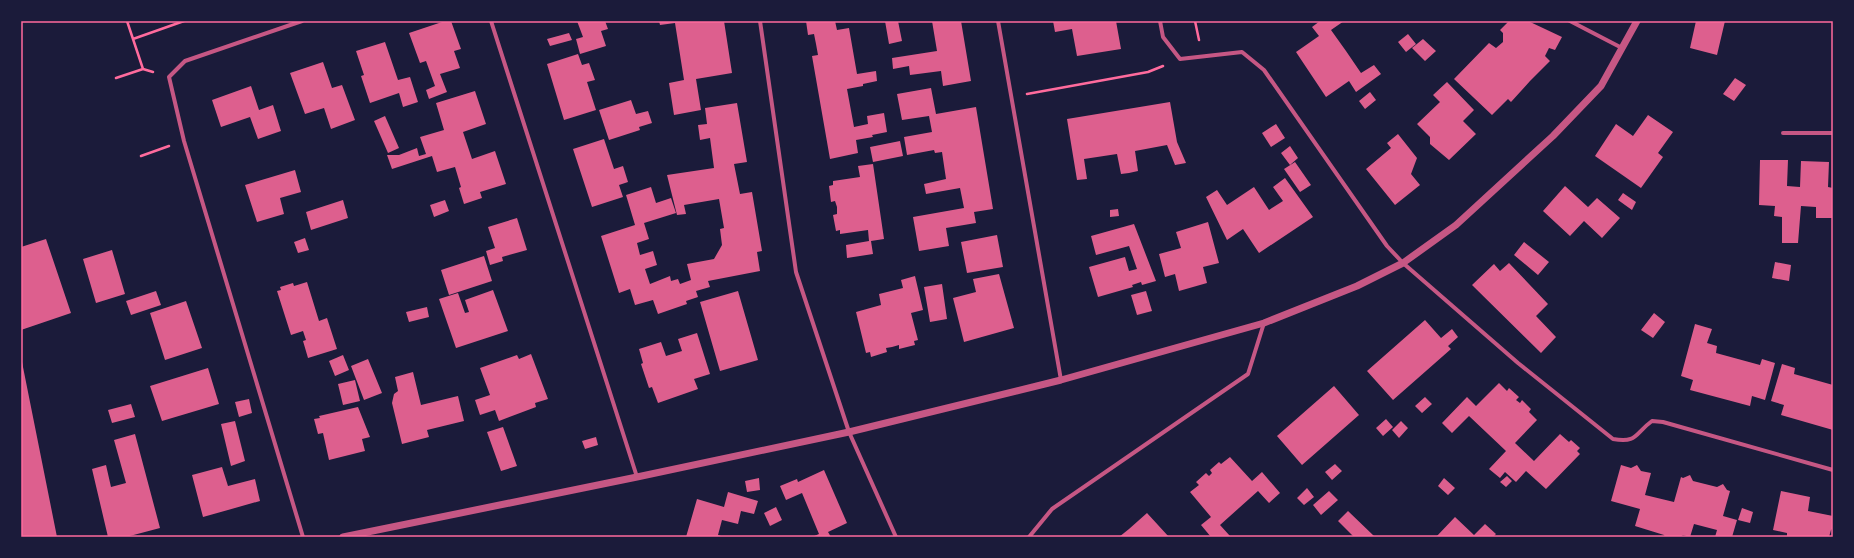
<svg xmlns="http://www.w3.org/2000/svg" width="1854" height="558" viewBox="0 0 1854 558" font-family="'Fira Sans',sans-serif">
<rect width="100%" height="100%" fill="#1b1b3a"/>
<path fill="#dd5f8e" d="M445 21H451L461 49 454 51 460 68 440 74 447 92 429 99 426 90 435 86 426 61 420 63 409 33Z
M577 21H605L608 29 601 31 606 46 580 54 576 39 583 37Z
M659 21H724L732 73 696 79 701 110 674 115 669 83 684 80 675 23 660 25Z
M806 21H835L837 30 849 28 857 74 876 71 877 81 863 84V86L847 89 854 127 868 124 867 116 884 113 887 132 872 135 873 137 856 140 858 153 830 159 812 56 818 55 816 44 814 34 808 35Z
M885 21H898L902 41 889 44Z
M932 21H961L971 81 943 86 941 71 910 75 909 66 893 69 892 58 937 51Z
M1053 21H1116L1121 49 1077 56 1072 29 1055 32Z
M1320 21H1344L1331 30 1346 51 1361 73 1374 65 1381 74 1356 92 1349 81 1326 97 1296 52 1319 36 1312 27Z
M1509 21H1528L1562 37 1555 50 1549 48 1545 56 1550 61 1530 81 1511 102 1508 99 1492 115 1454 79 1489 43 1496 48 1503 42V33L1500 30Z
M1696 21H1725L1717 55 1690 48Z
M569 33 572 40 550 46 547 39Z
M1408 34 1416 44 1406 52 1398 42Z
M1423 39 1436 51 1425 61 1412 48Z
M385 42 398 80 410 77 418 102 403 107 399 93 370 103 361 76 364 75 356 51Z
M578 54 582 65 589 63 595 80 587 82 596 110 564 120 547 64Z
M323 62 332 88 342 85 355 120 331 129 324 108 305 114 290 73Z
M1735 78 1746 85 1734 101 1723 94Z
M1447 82 1474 110 1463 121 1476 134 1449 160 1430 144V137L1417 124 1440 102 1433 95Z
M251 86 259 110 273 105 281 131 258 139 250 117 221 127 212 100Z
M931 88 936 114 976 107 993 209 974 212 976 223 946 228 949 246 919 251 913 217 964 208 960 188 926 194 924 184 946 179 942 152 935 153 934 150 907 155 904 137 932 132 929 116 902 120 897 94Z
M475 91 486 124 463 132 472 159 495 151 506 184 480 192 482 198 464 204 459 188 461 187 455 167 437 172 432 156 392 169 387 155H399L417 148 419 156 426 154 420 137 444 130 436 103Z
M1370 92 1376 100 1365 109 1359 101Z
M631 100 636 114 648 111 652 123 639 127 640 130 609 140 599 110Z
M1170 102 1177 142 1186 163 1175 165 1167 145 1135 151 1138 171 1129 173 1121 174 1117 154 1084 159 1087 179 1077 180 1067 119Z
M737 103 747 162 734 164 740 194 752 192 762 251 757 252 760 271 708 281 710 287 696 291 698 297 686 301 687 304 658 314 653 300 635 305 630 289 619 293 601 236 635 225 626 195 651 187 656 203 671 198 676 213 644 223 649 239 637 243 640 255 653 251 657 265 645 269 650 284 670 276 671 281 678 279 680 284 691 280 687 264 714 259 722 245 720 229 724 228 719 199 684 205 686 214 677 215 667 175 714 168 710 138 700 140 698 125 707 124 705 108Z
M1648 115 1673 132 1658 153 1663 157 1641 188 1595 156 1616 124 1633 136Z
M385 116 399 148 388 153 374 121Z
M1276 124 1285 138 1271 147 1262 133Z
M1398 134 1417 158 1411 174 1420 185 1395 205 1366 169 1391 148 1387 143Z
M604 139 614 169 623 166 628 182 619 185 623 197 592 207 573 149Z
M900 141 903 156 873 162 870 147Z
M1290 146 1298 158 1290 165 1281 153Z
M1760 160H1788L1787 186 1800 187 1801 161 1829 162 1828 187 1833 188V218H1816V207L1801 206 1798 243H1782V217L1774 216 1775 206 1759 205Z
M1295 162 1311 185 1300 192 1284 169Z
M873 164 884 239 871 241 873 254 847 258 846 245 869 241 868 230 840 234V230L836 231 833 215 837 214V207L835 201 831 202 829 186 833 185V181L860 177 858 166Z
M295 170 301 192 280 198 284 214 257 222 245 185Z
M1285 178 1313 217 1259 253 1243 229 1227 240 1206 197 1217 190 1227 205 1254 187 1269 210 1283 201 1273 187Z
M1565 186 1588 207 1597 198 1620 218 1602 238 1584 221 1570 236 1543 211Z
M1623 193 1636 202 1632 210 1618 200Z
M343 200 348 218 311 230 306 212Z
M445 200 449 211 434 217 430 205Z
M1118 209 1119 216 1110 217V210Z
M517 218 527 250 502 257 503 261 490 265 486 251 495 248 488 227Z
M1208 222 1219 263 1203 267 1207 283 1179 291 1175 274 1165 277 1159 254 1181 248 1176 232Z
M1134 224 1156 281 1142 285 1141 282 1132 285 1133 287 1098 297 1089 267 1125 257 1129 271 1137 269 1129 246 1096 255 1091 236Z
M997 235 1003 267 967 273 961 242Z
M305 238 309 250 298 253 294 242Z
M46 239 71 313 21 330V247Z
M1524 242 1549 262 1538 275 1514 255Z
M112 250 125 294 96 303 83 259Z
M484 256 492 281 449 295 441 270Z
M1775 262 1791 265 1789 281 1772 278Z
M1509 263 1548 304 1536 316 1556 337 1541 353 1472 285 1494 264 1500 271Z
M999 274 1014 328 964 342 953 298 976 292 973 279Z
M915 276 923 310 911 313 918 340 914 341 915 345 899 349V345L892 347 886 348 887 352 871 357 870 352 866 353 856 312 881 305 879 294 903 288 901 280Z
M307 282 319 321 327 318 337 349 308 358 303 341 306 340 303 331 291 335 277 291 281 290 280 287 293 283 294 286Z
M942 284 947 319 930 322 924 287Z
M493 290 508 331 456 348 439 299 458 293 465 313 469 312 465 300Z
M156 291 161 305 131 315 126 301Z
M738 291 758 360 720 371 700 302Z
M1146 291 1152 311 1137 315 1131 295Z
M186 301 202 348 165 360 150 313Z
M427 307 429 317 409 322 406 312Z
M1654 313 1665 322 1653 338 1641 330Z
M1425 320 1441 338 1452 329 1458 337 1448 346 1451 349 1393 400 1367 371Z
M1695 324 1712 329 1707 343 1717 346 1716 353 1760 365 1762 359 1775 363 1765 400 1752 396 1750 406 1690 390 1693 380 1681 376Z
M697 333 710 374 694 379 698 389 658 403 652 387 649 388 641 364 643 363 639 349 661 342 666 356 682 351 678 339Z
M531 354 548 399 535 403 536 407 499 421 495 410 480 415 475 400 490 395 480 368 517 355 519 359Z
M343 355 349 370 335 376 329 361Z
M368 359 382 393 364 400 351 366Z
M21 362H22L57 537H21Z
M1782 364 1795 368 1794 374 1833 385V430L1781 415 1784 405 1771 401Z
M208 368 219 404 162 421 150 386Z
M413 372 421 405 458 396 464 421 427 430 429 437 402 444 392 403 394 394 398 391 395 377Z
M355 380 360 401 343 405 338 384Z
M1499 383 1507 391 1509 388 1519 397 1516 400 1520 403 1522 400 1531 409 1529 412 1537 420 1515 443 1534 461 1560 434 1569 442 1571 440 1580 448 1577 451 1580 454 1546 489 1526 471 1516 482 1505 472 1500 478 1489 469 1506 451 1469 416 1452 433 1442 423 1467 397 1476 406Z
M1334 386 1359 415 1302 465 1277 436Z
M1425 397 1432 404 1422 413 1415 406Z
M249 399 252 413 239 417 235 402Z
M131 404 135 417 112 423 108 410Z
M358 407 370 437 362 439 365 451 329 460 323 433 318 434 314 419 320 418 319 416Z
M1386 419 1393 427 1383 436 1376 428Z
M235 421 245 461 231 466 221 424Z
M1401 421 1408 428 1399 438 1392 430Z
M503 427 517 466 501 471 487 432Z
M135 434 160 528 126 537H108L92 469 106 465 111 487 126 483 114 440Z
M596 437 598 445 585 449 582 441Z
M1230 457 1252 481 1262 472 1280 493 1269 503 1258 491 1220 525 1230 536 1211 537 1201 525 1211 517 1190 492 1199 485 1196 482 1206 473 1209 476 1212 473 1210 470 1219 462 1221 464Z
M1335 464 1342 471 1332 480 1325 472Z
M1621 465 1631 468 1637 465 1641 471 1651 473 1645 495 1674 502 1681 477 1683 478 1690 475 1693 481 1717 487 1723 484 1727 490 1730 491 1723 516 1737 520 1732 537H1715L1717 530 1694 524 1690 537 1683 535 1680 537H1665L1664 535 1635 526 1640 509 1611 501Z
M222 467 228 486 255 479 260 501 203 517 192 475Z
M824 470 847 523 828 532 831 537H812L819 534 802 493 786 500 780 486 797 479 798 482Z
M1507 476 1512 481 1506 487 1500 482Z
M759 478 760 490 747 492 745 481Z
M1444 478 1455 488 1448 495 1438 486Z
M1307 488 1314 497 1304 505 1297 498Z
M1329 491 1338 500 1321 515 1313 505Z
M1781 491 1810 497 1808 511 1833 516V528L1831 530 1829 537H1787V533L1773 530Z
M728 492 758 501 754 514 741 511 738 524 722 520 718 535 724 537H686L697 499 724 507Z
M776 507 782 520 770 526 764 513Z
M1742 508 1753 512 1750 523 1738 520Z
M1348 511 1374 536 1373 537H1354L1338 521Z
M1147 513 1169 537H1119L1129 529Z
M1455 517 1474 535 1485 524 1496 534 1493 537H1436Z"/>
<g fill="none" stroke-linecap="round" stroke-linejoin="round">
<path stroke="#ff6b9d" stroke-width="2.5" d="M127 21 143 69 153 72
M1195 21 1199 40
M133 39 184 21
M116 78 143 69
M1027 94 1148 72 1163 66
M141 156 169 146"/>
<path stroke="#c65784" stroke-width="4" d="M302 21 185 61 169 77 184 141 303 537
M491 21 637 477
M760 21 796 272 849 432 896 537
M998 21 1061 380
M1160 21 1163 37 1180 59 1242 52 1264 70 1387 246 1403 263 1518 363 1613 439C1638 443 1634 434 1652 421L1663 422 1833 470
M1570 21 1622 48
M1783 133H1833
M1029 537 1052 509 1248 374 1264 323"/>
<path stroke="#c65784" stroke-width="7" d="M343 537 637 477 849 432 1061 380 1264 323 1357 286 1403 263 1456 225 1553 136 1601 86 1637 21"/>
</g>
<rect width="1854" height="558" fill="none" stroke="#1b1b3a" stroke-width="44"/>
<rect x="22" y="22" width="1810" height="514" fill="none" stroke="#ff6b9d" stroke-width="1.5"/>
</svg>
